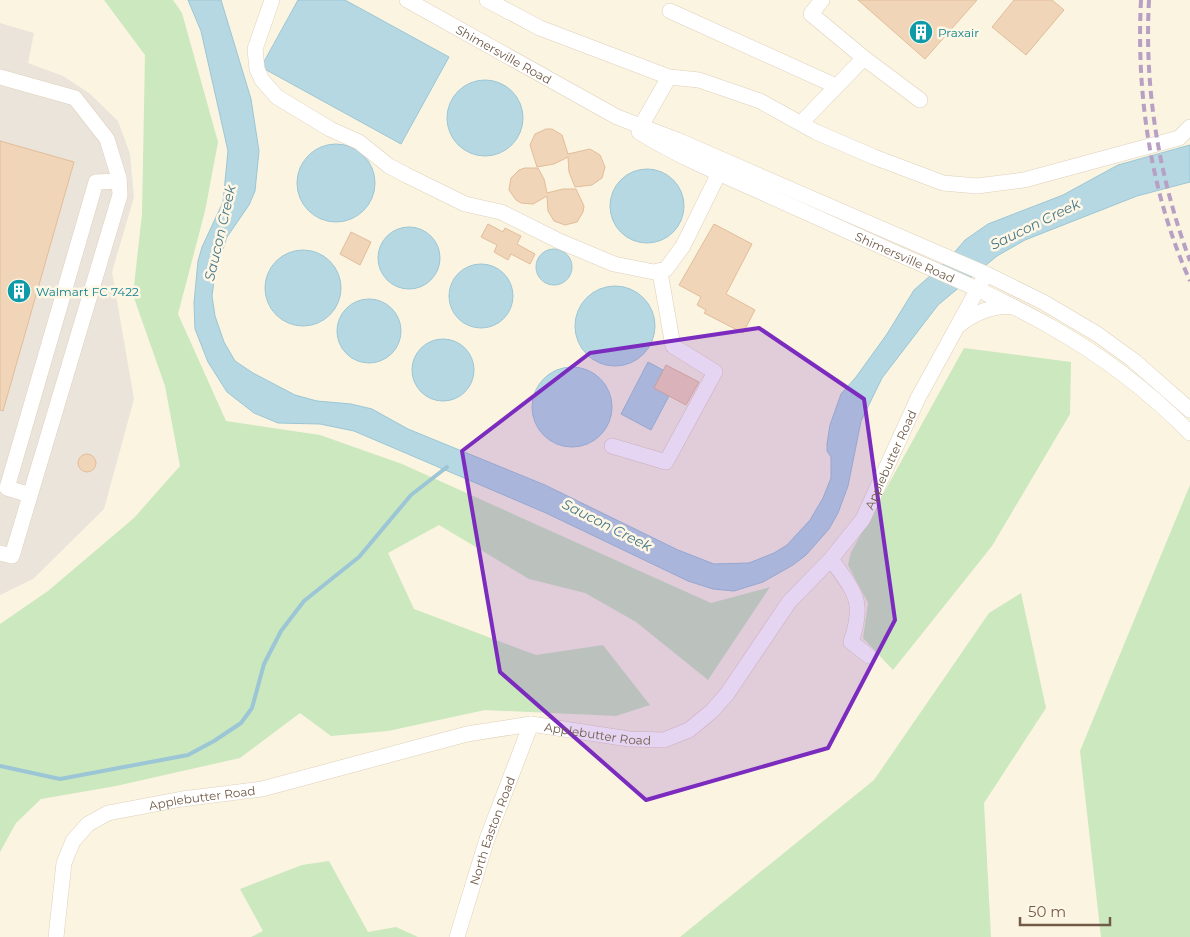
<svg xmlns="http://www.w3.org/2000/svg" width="1190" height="937" viewBox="0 0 1190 937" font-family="Montserrat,sans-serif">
<rect width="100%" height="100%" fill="#fbf4e0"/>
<path fill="#eae4db" d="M0 23 34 33 28 63 63 76 89 93 118 121 130 154 134 197 112 272 134 399 104 509 33 579 0 595Z"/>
<path fill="#cbe8bf" d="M104 0H173L182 13 218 142 205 211 178 314 226 421 320 435 402 464 711 603 770 587 708 680 636 622 585 593 529 579 439 525 388 553 414 609 536 655 603 645 650 705 616 716 485 710 388 731 331 736 300 713 240 758 116 786 41 799 16 823 0 852V624L48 591 134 518 180 466 165 386 133 295 142 214 145 55Z
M964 348 1071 362 1070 414 992 546 893 670 863 638 868 603 848 565 851 552Z
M1190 485V937H1101L1080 751Z
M1021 593 1046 708 984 803 991 937H680L874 780 989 613Z
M329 861 368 932 396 927 418 937H251L263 931 240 889 302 865Z"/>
<path fill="#b6d8e3" stroke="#9cc6d5" d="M188 0H221L251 99 259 151 255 191 249 205 227 237 215 273 212 296 215 316 224 342 235 361 253 373 295 395 317 401 351 404 372 409 408 429 545 485 678 550 714 564 749 563 774 553 787 545 810 520 823 498 831 478V457L827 451V444L830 425 841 394 856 377 887 334 914 290 947 261 965 240 988 224 1063 195 1118 165 1190 145V182L1137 196 1025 240 997 256 938 305 882 378 861 421 848 486 838 513 829 529 806 555 793 565 763 582 734 591 713 589 688 581 546 513 354 431 320 424 278 423 254 413 227 392 208 362 195 329 194 303 198 261 202 247 223 202 228 151 201 31Z
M298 0H345L449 57 401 144 261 67Z
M447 118a38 38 0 1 1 76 0a38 38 0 1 1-76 0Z
M297 183a39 39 0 1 1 78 0a39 39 0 1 1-78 0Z
M610 206a37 37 0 1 1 74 0a37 37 0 1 1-74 0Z
M378 258a31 31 0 1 1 62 0a31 31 0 1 1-62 0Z
M536 267a18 18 0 1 1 36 0a18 18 0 1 1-36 0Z
M265 288a38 38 0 1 1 76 0a38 38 0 1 1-76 0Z
M449 296a32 32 0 1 1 64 0a32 32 0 1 1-64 0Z
M575 326a40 40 0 1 1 80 0a40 40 0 1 1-80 0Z
M337 331a32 32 0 1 1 64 0a32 32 0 1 1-64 0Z
M412 370a31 31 0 1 1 62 0a31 31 0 1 1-62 0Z
M648 362 663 370 654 388 669 396 651 430 621 414Z
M532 407a40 40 0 1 1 80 0a40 40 0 1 1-80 0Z"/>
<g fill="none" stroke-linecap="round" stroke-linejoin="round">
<path stroke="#9cc6d5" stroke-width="4" d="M0 766 60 779 188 755 214 741 241 723 252 708 264 664 281 631 304 601 359 557 411 495 447 467"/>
</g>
<path fill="#f0d5b8" stroke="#e2bd99" d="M858 0H977L925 59Z
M1014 0H1052L1064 10 1026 55 992 27Z
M546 129H552L562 135 568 154 590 149 600 155 605 167 602 178 592 185 575 187 569 172 568 157 554 164 537 167 530 145 535 134Z
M0 141 74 162 3 411 0 410Z
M525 168H538L544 179 547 193 563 189H576L584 206 583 212 577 222 565 225 554 221 548 211 547 196 533 204 521 203 516 200 509 190 511 178 519 170Z
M488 224 503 232 505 228 521 236 517 244 535 254 530 264 511 254 508 260 494 252 497 245 481 237Z
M714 224 752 244 726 294 755 310 743 333 704 313 706 310 697 305 701 297 679 285Z
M351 232 371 242 360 265 340 254Z
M666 365 699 382 686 405 654 388Z
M78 463a9 9 0 1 1 18 0a9 9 0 1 1-18 0Z"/>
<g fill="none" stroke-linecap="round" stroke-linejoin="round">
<g stroke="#dfd0bc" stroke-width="16">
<g id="minor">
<path d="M272 0 255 49 257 69 262 80 277 97 330 129 359 142 389 166 406 175 465 204 501 212 559 241 614 264 654 272 666 269 683 246 719 173"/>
<path id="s1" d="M407 0 617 117 677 140 986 274 1043 302 1097 334 1133 360 1190 410"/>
<path d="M487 0 540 28 669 77 699 80 760 101 816 132 874 157 943 183 977 186 1024 180 1179 138 1190 127"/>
<path d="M822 0 811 14 864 58"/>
<path d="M670 11 836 86"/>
<path d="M0 77 75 98 107 139 119 178 120 195 12 556 0 553"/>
<path d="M801 123 864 58 920 100"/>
<path d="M641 126 669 77"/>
<path id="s2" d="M639 132C678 156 720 174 761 192 806 212 851 233 896 253 1009 302 1102 343 1190 433"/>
<path d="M959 325C974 313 995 304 1014 307"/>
<path d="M612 446 666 462 715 372 673 346 660 272"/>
<path d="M30 495 7 488 96 182 119 181"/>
<path d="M831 559C855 593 865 600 851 642L869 656"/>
<path id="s3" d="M56 937 64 863 73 841 88 824 108 813 182 799 262 789 467 734 531 724 629 739 664 740 689 730 712 711 727 694 789 602 831 559 863 519 918 398 986 274"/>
<path id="s4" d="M457 937 487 839 531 724"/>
</g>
</g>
<use href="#minor" stroke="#fff" stroke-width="15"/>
<path stroke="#b7a0c3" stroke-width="4" stroke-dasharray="8 5" stroke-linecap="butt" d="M1141 0C1136 95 1151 194 1190 281
M1149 0C1144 90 1159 177 1190 261"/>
</g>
<path fill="#7b2cbf" fill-opacity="0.2" stroke="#7b2cbf" stroke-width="4" stroke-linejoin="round" d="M759 328 864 399 895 620 828 748 646 800 500 672 462 451 590 353Z"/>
<defs>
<g id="building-disc" transform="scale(1.25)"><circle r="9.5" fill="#0f9aa8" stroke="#fff7e5"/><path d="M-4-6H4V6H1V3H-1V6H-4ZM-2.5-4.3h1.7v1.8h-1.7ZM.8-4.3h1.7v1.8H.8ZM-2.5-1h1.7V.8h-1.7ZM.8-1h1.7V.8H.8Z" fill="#fff"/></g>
</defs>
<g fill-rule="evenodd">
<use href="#building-disc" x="921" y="32"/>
<use href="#building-disc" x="19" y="291"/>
</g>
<g text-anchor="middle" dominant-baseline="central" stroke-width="5" stroke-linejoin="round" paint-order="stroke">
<g font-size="12" fill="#0d838f" stroke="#fff7e5" text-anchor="start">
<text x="938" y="32">Praxair</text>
<text x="36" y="291">Walmart FC 7422</text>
</g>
<g font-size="12" fill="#715b48" stroke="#fff7e5">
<text stroke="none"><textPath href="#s1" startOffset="111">Shimersville Road</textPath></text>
<text stroke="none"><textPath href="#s2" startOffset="294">Shimersville Road</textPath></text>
<text stroke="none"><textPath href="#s3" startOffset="1078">Applebutter Road</textPath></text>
<text stroke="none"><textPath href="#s3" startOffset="644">Applebutter Road</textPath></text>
<text stroke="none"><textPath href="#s3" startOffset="239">Applebutter Road</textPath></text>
<text stroke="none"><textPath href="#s4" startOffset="112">North Easton Road</textPath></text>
</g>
<g font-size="14" font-style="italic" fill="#46788a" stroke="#fff7e5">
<text transform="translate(1035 224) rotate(-26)">Saucon Creek</text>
<text transform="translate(220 233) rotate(-77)">Saucon Creek</text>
<text transform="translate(607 525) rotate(27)">Saucon Creek</text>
</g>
</g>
<path d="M1020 917v8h90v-8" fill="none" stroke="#715b48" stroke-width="2.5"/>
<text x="1028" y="917" font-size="15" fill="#715b48" stroke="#fff7e5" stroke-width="4" paint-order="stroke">50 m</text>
</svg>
